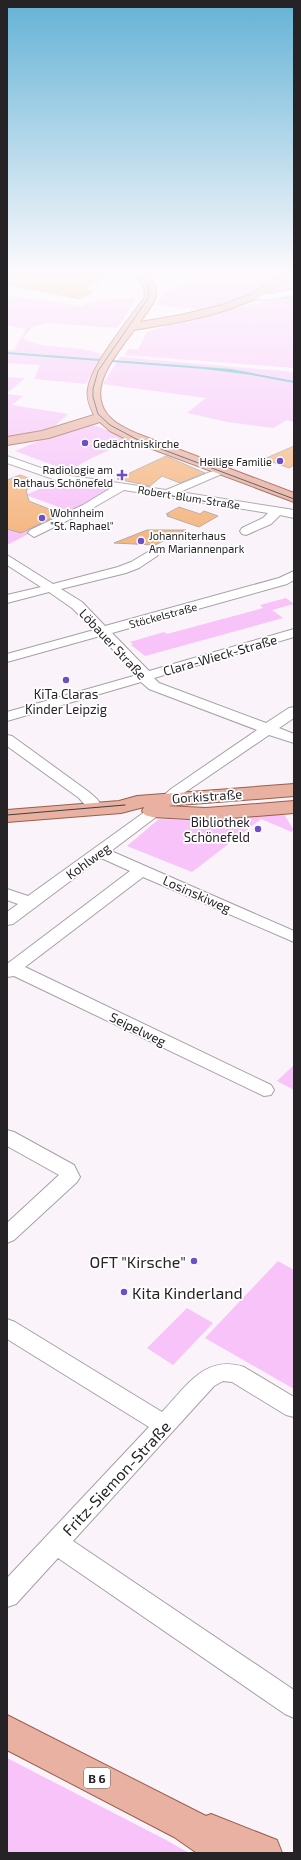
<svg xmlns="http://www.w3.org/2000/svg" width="301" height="1860" viewBox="0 0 301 1860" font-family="'Exo 2',sans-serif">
<rect width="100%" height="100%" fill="#faf3fa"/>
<path fill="#f7c3f9" d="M200 275H279L249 295 206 310 157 305 164 292 186 284Z
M294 278V290L272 295 268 293Z
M294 295V368L125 355 128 349 138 350 147 332 178 322Z
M12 296 80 306 107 299H136L117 328 47 323 32 327 23 338C47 352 77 343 103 355L86 384 34 379 40 365 7 363V350H14L26 329 7 325V298Z
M120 357 294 372V422L287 420 273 428 228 422 187 413 206 398 103 384Z
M7 377 25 378 7 393Z
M7 394 23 396 12 405 68 414 51 429 28 435 7 437Z
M89 425 97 426 133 441C120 446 78 461 72 472L15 451 36 442Z
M60 480 116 486 72 512 26 495Z
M62 513 67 514 7 545V519L9 529 21 533Z
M286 598 294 604 272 610 283 618 145 656 131 645 133 644 130 642 164 632 167 634 263 608 260 605Z
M284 814 293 829 292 832 261 819 192 872 127 846 159 819 206 821Z
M294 1065V1090L277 1081Z
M278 1261 294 1270V1389L205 1338Z
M187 1308 213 1323 173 1365 147 1348Z
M7 1758 166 1840 189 1853H7Z"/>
<path fill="#3fafb8" d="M7 352 231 369 294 381V383L252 375 204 369 7 354Z"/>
<path fill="#f5b782" stroke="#b2aaa4" d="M7 275H109L82 290 93 292 80 299 7 284Z
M294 446V465L289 468 264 459Z
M166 456 205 473 180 483 162 476 150 486 117 479Z
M20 475 42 483 26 490 29 501 49 509 52 508 64 512 21 533 7 529V480Z
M179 507 200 514 204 511 218 516 199 527 167 516 169 515 166 514Z
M147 530H186L155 545 114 543Z"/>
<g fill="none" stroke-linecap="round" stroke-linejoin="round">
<g stroke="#a7a0a7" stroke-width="2">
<path id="minor" d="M294 289V295C283 297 259 304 250 296L255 293 272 294Z
M7 456 58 474 166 490 220 468 224 469 226 471 224 473 180 492 294 510V518L280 515 271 524 246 535 242 534 240 531 242 528 263 518 268 513 124 490 91 509 34 537 28 533 30 530 83 505 111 488 56 480 7 463Z
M153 549 157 550 159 553 157 556 139 568 126 573 61 589 82 602 105 626 279 578 294 571V580L287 584 112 633 149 671 294 629V637L154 678 159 683 266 723 289 708 294 707V718L279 728 294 734V743L269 735 181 795 156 817 111 851 294 931V942L143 877 25 967 271 1085 274 1090 271 1095 264 1096 14 976 7 977V964L130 871 101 858 13 924 7 925V912L18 904 7 900V889L28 896 146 811 171 789 257 730 149 689 141 682 7 721V712L137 675 100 636 7 662V654L94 630 72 608 49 592 7 603V595L41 587 7 565V555L53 584 118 567 131 562Z
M7 735 12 736 89 792 97 799 104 809 101 812H91L79 798 7 746Z
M7 1130 14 1132 74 1165 80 1177 77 1182 14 1240 7 1243V1223L59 1175 7 1146Z
M7 1319 15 1322 162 1412C186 1387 205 1354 244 1367L294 1397V1417L286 1415 232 1382 223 1381 214 1386 73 1541 294 1690V1718L285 1714 58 1558 16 1604 7 1607V1578L149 1427 7 1339Z"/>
</g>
<g stroke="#9a5e4d" stroke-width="2">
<path id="major" d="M135 275H147C166 294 152 304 140 322L181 315 222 305 251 294 281 275H294C291 281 282 284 277 287 233 314 184 322 134 330 119 352 86 386 107 414 115 424 127 429 138 434L294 493V502L128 440 110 431 100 422 49 438 7 445V437L42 431 94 415C90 407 86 398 88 389 91 365 130 318 145 297L144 287Z
M294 784V796L166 806 206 808 294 801V813L206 820 152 817 145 815 142 811 144 807 121 813 7 822V810L119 801 137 796Z
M7 1715 206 1816 211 1814 277 1840 282 1853H197L174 1837 7 1750Z"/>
</g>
<use href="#minor" fill="#fff" fill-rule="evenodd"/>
<use href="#major" fill="#e8b1a1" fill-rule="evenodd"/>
<path stroke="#423e42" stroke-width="1" d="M139 275 148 284 149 297 98 371 93 389V397L98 414 110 425 140 441 294 499
M7 815 125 805"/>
</g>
<linearGradient id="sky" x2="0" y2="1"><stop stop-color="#64b2d5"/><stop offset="0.51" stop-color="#fdfafd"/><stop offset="1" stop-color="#fdfafd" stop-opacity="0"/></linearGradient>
<rect width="301" height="536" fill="url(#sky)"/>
<g fill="#6d4fc8" stroke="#fff" stroke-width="1.5">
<circle cx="85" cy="443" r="4"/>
<circle cx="280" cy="461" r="4"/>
<path d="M120 469h4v4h4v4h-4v4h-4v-4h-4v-4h4z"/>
<circle cx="42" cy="518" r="4"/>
<circle cx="141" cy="541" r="4"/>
<circle cx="66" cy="680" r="4"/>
<circle cx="258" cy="829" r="4"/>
<circle cx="194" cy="1261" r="4"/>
<circle cx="124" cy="1292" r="4"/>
</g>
<g text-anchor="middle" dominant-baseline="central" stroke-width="3.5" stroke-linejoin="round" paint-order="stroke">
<g font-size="11" fill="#262326" stroke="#fff" text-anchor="start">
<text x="93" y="443">Gedächtniskirche</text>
<text x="272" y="461" text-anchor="end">Heilige Familie</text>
<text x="113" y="469" text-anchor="end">Radiologie am<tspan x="113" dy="13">Rathaus Schönefeld</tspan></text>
<text x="50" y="512">Wohnheim<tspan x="50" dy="13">"St. Raphael"</tspan></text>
<text x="149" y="535">Johanniterhaus<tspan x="149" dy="13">Am Mariannenpark</tspan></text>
</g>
<g font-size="11" fill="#262326" stroke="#fff">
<text transform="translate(189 497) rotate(9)">Robert-Blum-Straße</text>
<text transform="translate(163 615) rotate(-15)">Stöckelstraße</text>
</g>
<rect fill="#fff" stroke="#676567" stroke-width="1" x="84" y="1768" width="26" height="20" rx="3"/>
<g font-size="12" font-weight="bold" fill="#262326">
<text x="97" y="1778">B 6</text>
</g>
<g font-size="13" fill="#262326" stroke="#fff">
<text transform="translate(113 644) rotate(47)">Löbauer Straße</text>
<text transform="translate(220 655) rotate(-16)">Clara-Wieck-Straße</text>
<text transform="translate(207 796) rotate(-4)">Gorkistraße</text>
<text transform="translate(88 861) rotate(-36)">Kohlweg</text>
<text transform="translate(197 894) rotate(24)">Losinskiweg</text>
<text transform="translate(138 1029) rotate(26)">Seipelweg</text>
</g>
<g font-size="13" fill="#262326" stroke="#fff">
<text x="66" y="694">KiTa Claras<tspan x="66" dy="15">Kinder Leipzig</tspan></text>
<text x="250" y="822" text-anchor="end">Bibliothek<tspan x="250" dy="15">Schönefeld</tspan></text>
</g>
<g font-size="16" fill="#262326" stroke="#fff" text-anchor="end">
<text x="186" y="1261">OFT "Kirsche"</text>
<text x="132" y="1292" text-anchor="start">Kita Kinderland</text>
</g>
<g font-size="16" fill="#262326" stroke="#fff">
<text transform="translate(116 1478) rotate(-47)">Fritz-Siemon-Straße</text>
</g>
</g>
<rect width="301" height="1860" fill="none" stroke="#262326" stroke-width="16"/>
</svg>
